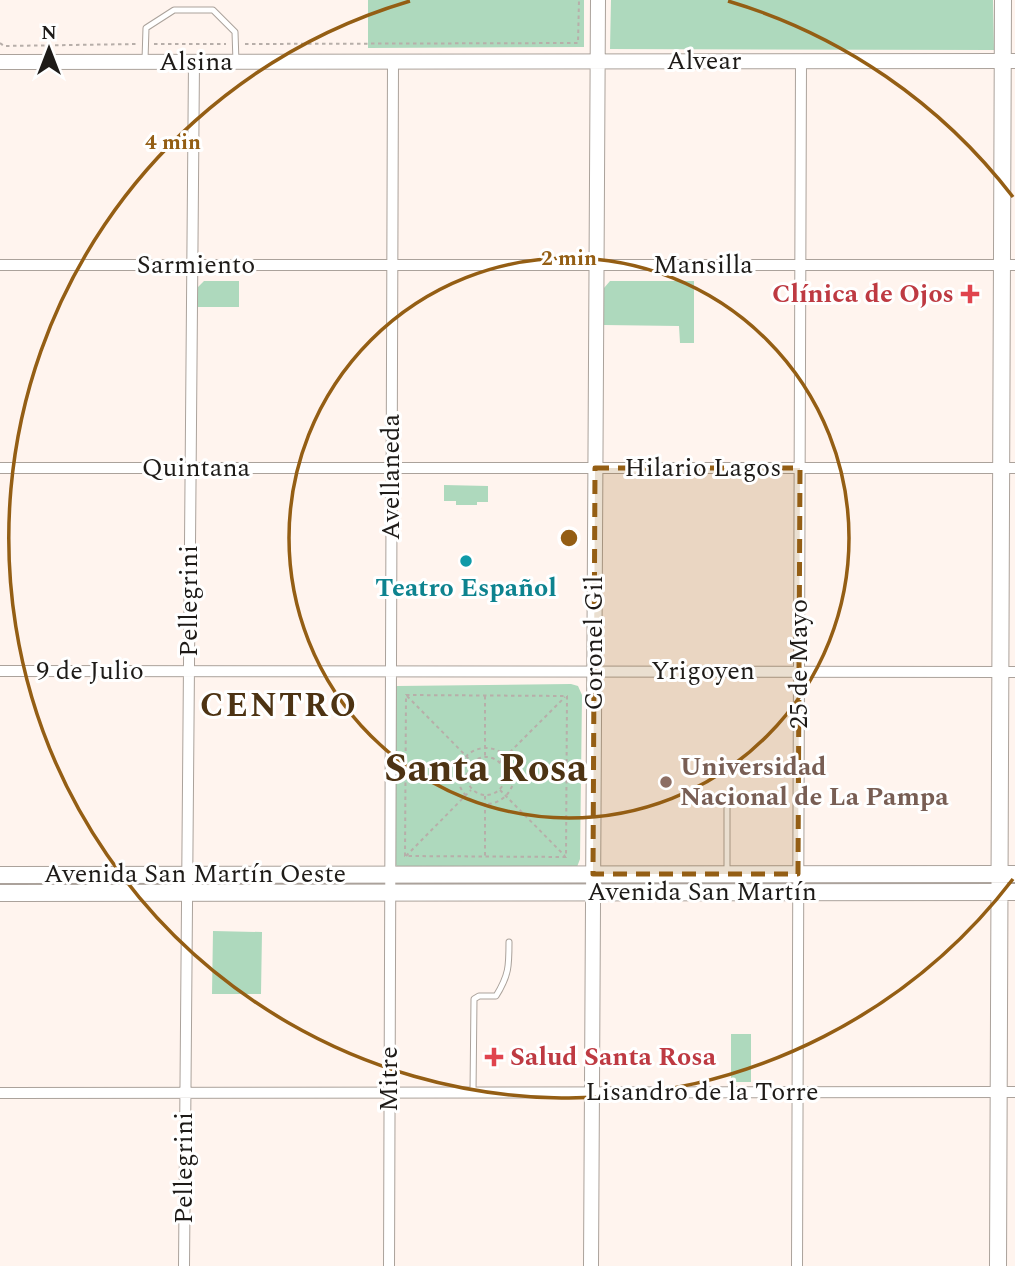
<svg xmlns="http://www.w3.org/2000/svg" width="1015" height="1266" viewBox="0 0 1015 1266" font-family="Spectral,serif">
<rect width="100%" height="100%" fill="#fff4ee"/>
<path fill="#aed9bd" d="M368 0H584V47L368 48Z
M611 0H993L994 50 610 49Z
M204 281H239V307H198V287Z
M610 281H694V343H680L679 326 604 325V288Z
M444 485 488 486V502H477V505H456V501H444Z
M571 684 578 686 582 695 580 859 577 867 400 869 395 864V688L397 686Z
M213 931 262 932 261 994H212Z
M731 1034H751V1082H731Z"/>
<g fill="none" stroke-linecap="round" stroke-linejoin="round">
<g stroke="#aba29b" stroke-width="7">
<path id="service" d="M145 60 146 28 174 10H213L235 32 236 62
M727 873V799
M473 1093 474 999 479 996H496C509 975 509 966 509 942"/>
</g>
<g stroke="#aba29b" stroke-width="12">
<path id="minor" d="M0 265H1015
M0 468H1015
M0 671 1015 672
M0 1093 1015 1092
M184 1266 194 62
M389 1266 393 62
M797 1266 801 61"/>
</g>
<g stroke="#aba29b" stroke-width="16">
<path id="tertiary" d="M0 62 1015 61
M591 1266 598 0"/>
</g>
<g stroke="#aba29b" stroke-width="18">
<path id="secondary" d="M0 875 1015 874
M0 893 1015 892
M998 1266 1003 0"/>
</g>
<path stroke="#b7aea9" stroke-width="2" stroke-dasharray="3.5 3.5" stroke-linecap="butt" d="M0 43 4 46 138 44
M154 44H226
M245 44 578 43 579 0
M406 695 567 696 566 857 405 856Z
M407 696 471 761
M485 696V757
M458 776a28 28 0 1 1 56 0a28 28 0 1 1-56 0Z
M467 776a19 19 0 1 1 38 0a19 19 0 1 1-38 0Z
M500 762 565 697
M406 776H467
M506 776H566
M500 790 565 856
M485 796V857
M406 856 471 790"/>
<use href="#service" stroke="#fff" stroke-width="5"/>
<use href="#minor" stroke="#fff" stroke-width="10"/>
<use href="#tertiary" stroke="#fff" stroke-width="14"/>
<use href="#secondary" stroke="#fff" stroke-width="16"/>
</g>
<path fill="#945e14" fill-opacity="0.2" stroke="#945e14" stroke-width="5" stroke-dasharray="14 9" stroke-linejoin="round" d="M595 468H800L798 874H593Z"/>
<g fill="none" stroke="#945e14" stroke-width="3.5">
<circle cx="569" cy="538" r="280"/>
<path d="M1013 879A560 560 0 1 1 410 1M728 1A560 560 0 0 1 1013 197"/>
</g>
<g fill="#e0444e" stroke="#fff" stroke-width="2.5">
<path d="M966.5 283.5h7v7h7v7h-7v7h-7v-7h-7v-7h7z"/>
<path d="M490.5 1046.5h7v7h7v7h-7v7h-7v-7h-7v-7h7z"/>
</g>
<circle fill="#0f9aa8" stroke="#fff" stroke-width="2.5" cx="466" cy="561" r="7"/>
<circle fill="#8d6e63" stroke="#fff" stroke-width="2.5" cx="666" cy="782" r="7"/>
<g text-anchor="middle" dominant-baseline="central" stroke-width="6" stroke-linejoin="round" paint-order="stroke">
<g font-size="26" fill="#1e1b18" stroke="#fff">
<text x="704" y="61">Alvear</text>
<text x="196" y="62">Alsina</text>
<text x="196" y="265">Sarmiento</text>
<text x="703" y="265">Mansilla</text>
<text x="196" y="468">Quintana</text>
<text x="703" y="468">Hilario Lagos</text>
<text transform="translate(391 477) rotate(-90)">Avellaneda</text>
<text transform="translate(189 601) rotate(-90)">Pellegrini</text>
<text transform="translate(594 643) rotate(-90)">Coronel Gil</text>
<text transform="translate(799 664) rotate(-90)">25 de Mayo</text>
<text x="90" y="671">9 de Julio</text>
<text x="703" y="671">Yrigoyen</text>
<text x="195" y="874">Avenida San Martín Oeste</text>
<text x="702" y="892">Avenida San Martín</text>
<text transform="translate(389 1079) rotate(-90)">Mitre</text>
<text x="702" y="1092">Lisandro de la Torre</text>
<text transform="translate(184 1168) rotate(-90)">Pellegrini</text>
</g>
<g font-size="26" font-weight="bold" fill="#be3a42" stroke="#fff" text-anchor="end">
<text x="954" y="294">Clínica de Ojos</text>
<text x="510" y="1057" text-anchor="start">Salud Santa Rosa</text>
</g>
<g font-size="26" font-weight="bold" fill="#0d838f" stroke="#fff">
<text x="466" y="588">Teatro Español</text>
</g>
<g font-size="26" font-weight="bold" fill="#785e54" stroke="#fff" text-anchor="start">
<text x="680" y="767">Universidad<tspan x="680" dy="30">Nacional de La Pampa</tspan></text>
</g>
<g font-size="33" font-weight="bold" letter-spacing="2" fill="#4d3313" stroke="#fff">
<text x="279" y="706">CENTRO</text>
</g>
<g font-size="40" font-weight="bold" fill="#4d3313" stroke="#fff">
<text x="486" y="769">Santa Rosa</text>
</g>
</g>
<circle cx="569" cy="538" r="10" fill="#945e14" stroke="#fff" stroke-width="3.5"/>
<g font-size="21" text-anchor="middle" font-weight="bold" fill="#945e14" stroke="#fff" stroke-width="6" stroke-linejoin="round" paint-order="stroke">
<text x="173" y="149">4 min</text>
<text x="569" y="265">2 min</text>
</g>
<g transform="translate(49 49)" stroke="#ffffff" stroke-width="5" paint-order="stroke">
<path d="M0-5L12 26L0 18L-12 26Z" fill="#1e1b18"/>
<text y="-10" font-size="19" font-weight="bold" text-anchor="middle" fill="#1e1b18">N</text>
</g>
</svg>
